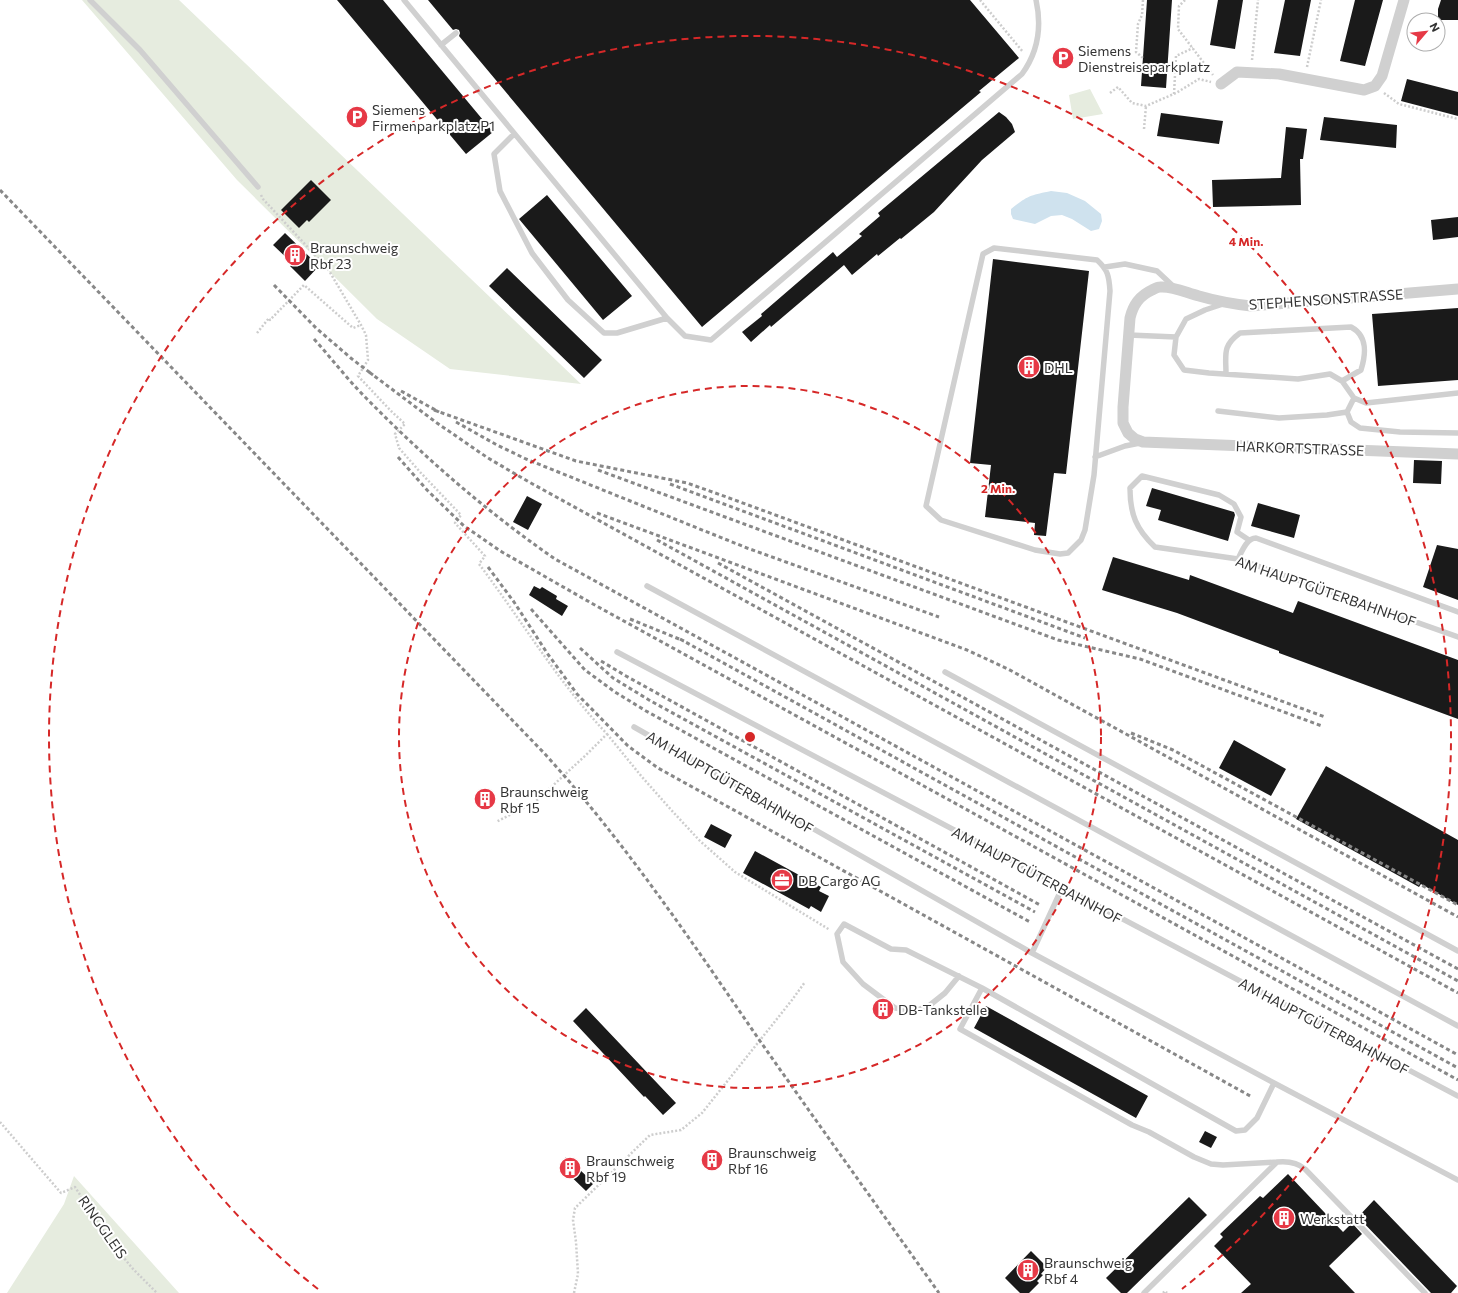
<svg xmlns="http://www.w3.org/2000/svg" width="1458" height="1293" viewBox="0 0 1458 1293" font-family="Commissioner,sans-serif">
<rect width="100%" height="100%" fill="#fff"/>
<path fill="#e6ecdf" d="M82 0H179L581 384 450 369 377 319 237 180Z
M1090 89 1103 114 1073 119 1069 95Z
M74 1176 179 1293H7L64 1204Z"/>
<path fill="#cfe2ee" d="M1051 191 1067 193 1085 201 1101 214 1102 221 1099 229 1091 231 1072 219 1062 215 1051 216 1035 224 1013 219 1011 214V209C1027 196 1031 195 1051 191Z"/>
<path fill="#1a1a1a" d="M337 0H383L493 132 466 154Z
M428 0H970L1019 58 979 91 981 92 702 327 459 36 460 33 459 30 456 29 453 30Z
M1147 0H1172L1166 88 1141 86Z
M1218 0H1243L1235 49 1210 45Z
M1285 0H1311L1300 56 1274 53Z
M1355 0H1383L1365 66 1340 61Z
M1441 0H1458V20H1438V9Z
M1407 79 1458 92V116L1401 101Z
M999 112 1006 117 1012 124 1015 132 982 160 934 212 901 239 900 238 878 256 877 254 852 275 844 265 771 327 770 325 751 342 742 332 762 316 761 314 833 252 837 257 862 236 859 234 880 216 878 213Z
M1161 113 1223 121 1219 144 1157 136Z
M1324 117 1397 125 1396 148 1320 140Z
M1286 127 1307 129 1303 159H1300L1301 205 1213 207 1212 180 1281 178Z
M311 180 331 200 309 222 307 220 299 228 281 210Z
M547 195 632 296 603 320 519 219Z
M1458 217V237L1433 240 1431 220Z
M285 233 319 266 305 281 290 266 293 264 273 245Z
M993 259 1089 271 1066 474 1054 473 1046 536 1034 535 1035 523 985 517 991 465 970 463Z
M507 268 602 360 584 378 489 286Z
M1458 308V380L1378 386 1372 314Z
M1414 460 1442 461 1441 484 1413 483Z
M1152 488 1234 512 1235 515 1228 541 1158 520 1161 510 1146 506Z
M527 496 542 504 528 530 513 522Z
M1258 503 1300 515 1294 538 1251 526Z
M1437 545 1458 549V600L1423 587Z
M1113 557 1189 580 1190 575 1293 613 1298 601 1458 660V719L1279 653V651L1177 613 1102 590Z
M534 586 540 589 542 587 557 596 556 599 568 606 562 616 529 595Z
M1234 740 1286 769 1271 796 1219 768Z
M1326 766 1458 840V905L1421 884 1419 887 1296 819Z
M711 824 732 835 725 848 704 837Z
M755 851 821 887 819 891 829 896 821 912 811 906 809 909 743 873Z
M986 1006 1148 1096 1136 1118 974 1028Z
M586 1008 676 1103 663 1115 645 1096 644 1097 573 1021Z
M1205 1131 1217 1137 1211 1148 1199 1142Z
M566 1157 594 1183 586 1191 559 1165Z
M1288 1174 1343 1232 1352 1223 1362 1234 1329 1266 1355 1293H1241L1251 1284 1214 1246 1223 1237 1220 1234 1260 1196 1263 1198Z
M1189 1197 1207 1215 1127 1293H1121L1106 1278Z
M1374 1200 1457 1286 1451 1293H1431L1358 1217Z
M1031 1251 1047 1267 1041 1274 1043 1275 1037 1281 1039 1283 1029 1293H1020L1005 1278Z"/>
<g fill="none" stroke-linecap="round" stroke-linejoin="round">
<path stroke="#cdcdcd" stroke-width="2.5" stroke-dasharray="2 2" stroke-linecap="butt" d="M980 0 1023 52
M1143 0 1142 15 1138 24 1136 52 1143 58
M1185 0 1179 6 1178 29 1213 75
M1252 60 1258 0
M1307 67 1321 0
M1110 93 1118 87 1132 103 1146 106 1176 93 1199 79 1211 82
M1384 93 1399 104 1458 119
M1174 94 1176 56 1193 48
M1144 129 1146 106
M261 195 263 199 328 269 361 325 366 335 368 360 358 376 391 411 405 424 395 434 399 448 420 472 461 515 455 523 485 556 479 564C522 621 558 682 607 734L586 755 535 802 496 822
M257 333 269 318 270 320 304 285 353 328 361 325
M607 734 642 777 674 813 700 841 735 872 830 930
M0 1122 61 1193 75 1187 110 1241 133 1269 157 1293
M574 1293 578 1274 576 1242 573 1220 575 1208 650 1135 681 1130 702 1113 792 1000 805 982
M1163 1293 1165 1291 1167 1293"/>
<path stroke="#d0d0d0" stroke-width="5.5" d="M90 0 140 50 258 187
M404 0 667 318 685 336 711 340 1022 74C1038 52 1042 27 1036 0
M441 45 456 33
M514 134 494 154 500 191 532 253 568 300 604 333H617L667 318
M994 248 1097 260C1108 270 1109 276 1110 291L1094 475 1085 530 1081 540 1068 553 1060 554 1035 550 941 520 926 506 983 254Z
M1105 267 1125 264 1157 271 1173 286
M1223 304 1205 310 1186 319 1176 337 1174 355 1184 370 1209 373 1298 379 1330 374 1342 381 1354 398 1366 403 1458 393
M1129 335 1176 337
M1226 374C1226 354 1222 346 1240 333L1351 327C1368 336 1366 354 1361 370L1342 381
M1354 398 1347 412 1351 422 1360 428 1400 432 1458 433
M1218 411 1279 418 1327 415 1347 412
M1095 457 1125 446 1140 443
M1249 540 1237 532 1241 517 1234 504 1219 495 1142 476 1130 488C1130 514 1136 529 1155 547L1238 559 1458 637
M1238 559C1242 551 1247 538 1256 538L1458 612
M647 586 1458 1026
M617 652 1458 1096
M945 672 1458 951
M634 727 1032 953 1274 1083 1458 1180
M1032 953 1062 888
M959 976 945 993 930 1005 915 1011 895 1008 863 984 843 962 837 934 844 924 891 949 906 950 982 988 1236 1131 1245 1130 1257 1118 1274 1083
M982 988 960 1029 1132 1125 1149 1132 1194 1157 1211 1164 1223 1165 1277 1162
M1144 1293 1277 1162C1287 1161 1297 1162 1305 1169L1425 1293"/>
<path stroke="#d0d0d0" stroke-width="11" d="M1221 84 1237 72 1279 74 1364 90 1375 86 1382 76 1404 0
M1458 289 1251 306C1233 304 1216 301 1199 296 1187 293 1173 286 1160 287 1157 287 1154 289 1152 290 1139 296 1133 305 1130 318L1123 407V423L1128 433 1135 439 1143 442 1458 454"/>
<path stroke="#888" stroke-width="3" stroke-dasharray="4 3" stroke-linecap="butt" d="M0 190 544 753C625 842 692 942 760 1041 819 1125 879 1209 939 1293
M274 285 316 328 352 359 373 375
M314 339C332 359 348 380 367 399 424 457 487 512 555 559L1458 1055
M369 372 437 423 488 458 529 482 1458 993
M401 391 439 412
M434 410 576 461 687 483 721 495 1325 717
M456 422 497 445 526 459 747 548 939 617
M398 457 427 490 464 526 502 552 593 604 1458 1080
M598 470 1058 640 1140 659 1322 726
M670 484 1085 638
M597 513 967 650 1008 669 1458 917
M657 540 1458 981
M718 563 1458 969
M488 567 514 602 547 653 577 694 628 746 658 768 1252 1097
M531 609 585 670 615 692 646 711 1030 922
M630 619 684 641
M680 639 1458 1068
M580 648 613 678 649 700 1035 912
M601 661 626 676 1040 905
M1131 733 1173 750 1458 905"/>
</g>
<g fill="none" stroke="#d62828" stroke-width="2" stroke-dasharray="7 5">
<circle cx="750" cy="737" r="351"/>
<path d="M318 1289A701 701 0 1 1 1182 1289"/>
</g>
<defs>
<g id="parking-disc" transform="scale(1.15)"><circle r="9.5" fill="#e63946" stroke="#fff"/><path d="M-3.5-5.5H1a3.5 3.5 0 0 1 0 7H-1V5.5H-3.5ZM-1-3.4V-.6H.8a1.4 1.4 0 0 0 0-2.8Z" fill="#fff"/></g>
<g id="building-disc" transform="scale(1.15)"><circle r="9.5" fill="#e63946" stroke="#fff"/><path d="M-4-6H4V6H1V3H-1V6H-4ZM-2.5-4.3h1.7v1.8h-1.7ZM.8-4.3h1.7v1.8H.8ZM-2.5-1h1.7V.8h-1.7ZM.8-1h1.7V.8H.8Z" fill="#fff"/></g>
<g id="office-disc" transform="scale(1.15)"><circle r="9.5" fill="#e63946" stroke="#fff"/><path d="M-6-3h4V-5.5h4V-3h4V5H-6ZM-1-4.5V-3h2v-1.5ZM-6 0V1H6V0Z" fill="#fff"/></g>
</defs>
<g fill-rule="evenodd">
<use href="#parking-disc" x="1063" y="58"/>
<use href="#parking-disc" x="357" y="117"/>
<use href="#building-disc" x="295" y="255"/>
<use href="#building-disc" x="1029" y="367"/>
<use href="#building-disc" x="485" y="799"/>
<use href="#office-disc" x="782" y="880"/>
<use href="#building-disc" x="883" y="1009"/>
<use href="#building-disc" x="712" y="1160"/>
<use href="#building-disc" x="570" y="1168"/>
<use href="#building-disc" x="1284" y="1218"/>
<use href="#building-disc" x="1028" y="1270"/>
</g>
<g text-anchor="middle" dominant-baseline="central" stroke-width="4" stroke-linejoin="round" paint-order="stroke">
<g font-size="14" fill="#333" stroke="#fff" text-anchor="start">
<text x="1078" y="50">Siemens<tspan x="1078" dy="16">Dienstreiseparkplatz</tspan></text>
<text x="372" y="109">Siemens<tspan x="372" dy="16">Firmenparkplatz P1</tspan></text>
<text x="310" y="247">Braunschweig<tspan x="310" dy="16">Rbf 23</tspan></text>
<text x="1044" y="367">DHL</text>
<text x="500" y="791">Braunschweig<tspan x="500" dy="16">Rbf 15</tspan></text>
<text x="798" y="880">DB Cargo AG</text>
<text x="898" y="1009">DB-Tankstelle</text>
<text x="728" y="1152">Braunschweig<tspan x="728" dy="16">Rbf 16</tspan></text>
<text x="586" y="1160">Braunschweig<tspan x="586" dy="16">Rbf 19</tspan></text>
<text x="1300" y="1218">Werkstatt</text>
<text x="1044" y="1262">Braunschweig<tspan x="1044" dy="16">Rbf 4</tspan></text>
</g>
<g font-size="14" fill="#333" stroke="#fff">
<text transform="translate(1326 299) rotate(-4)">STEPHENSONSTRASSE</text>
<text transform="translate(1300 448) rotate(2)">HARKORTSTRASSE</text>
<text transform="translate(1326 591) rotate(19)">AM HAUPTGÜTERBAHNHOF</text>
<text transform="translate(730 782) rotate(30)">AM HAUPTGÜTERBAHNHOF</text>
<text transform="translate(1037 875) rotate(28)">AM HAUPTGÜTERBAHNHOF</text>
<text transform="translate(1324 1026) rotate(28)">AM HAUPTGÜTERBAHNHOF</text>
<text transform="translate(103 1227) rotate(55)">RINGGLEIS</text>
</g>
</g>
<circle cx="750" cy="737" r="6" fill="#d62828" stroke="#fff" stroke-width="2"/>
<g font-size="12" text-anchor="middle" font-weight="bold" fill="#d62828" stroke="#fff" stroke-width="4" stroke-linejoin="round" paint-order="stroke">
<text x="1246" y="246">4 Min.</text>
<text x="998" y="493">2 Min.</text>
</g>
<g transform="translate(1426 32) rotate(62)"><circle r="19" fill="#ffffff" stroke="#adadad"/>
<path d="M0-3L7 15L0 10L-7 15Z" fill="#e63946"/>
<text y="-6" font-size="11" font-weight="bold" text-anchor="middle" fill="#333333">N</text>
</g>
</svg>
